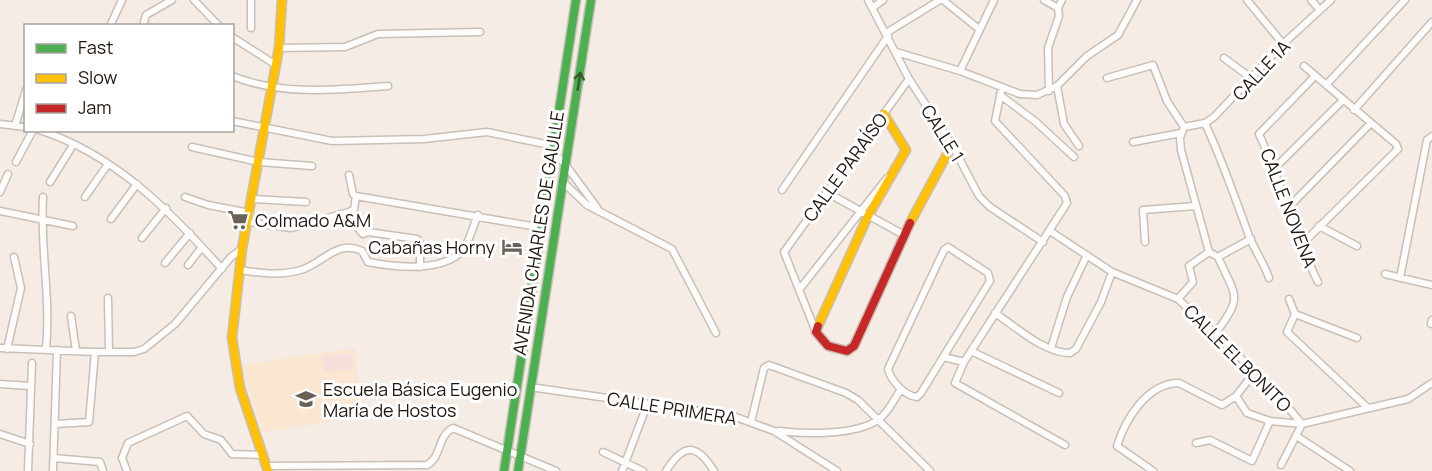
<svg xmlns="http://www.w3.org/2000/svg" width="1432" height="471" viewBox="0 0 1432 471" font-family="Manrope,sans-serif">
<rect width="100%" height="100%" fill="#f5ede5"/>
<path fill="#fae6d1" d="M355 348 362 417 263 432 241 365Z"/>
<path fill="#f6e0dc" d="M352 353 353 369 324 372 322 356Z"/>
<g fill="none" stroke-linecap="round" stroke-linejoin="round">
<g stroke="#c8bfb7" stroke-width="9">
<path id="street" d="M194 0 219 26
M868 0 909 79 952 145 979 196 990 207 1043 242
M943 0 979 29
M1044 0 1058 8
M1247 0 1283 44
M1311 0 1320 10
M872 8 883 0
M1058 8 1062 0
M110 26 122 0
M143 26 146 15 172 0
M251 28V0
M886 33 940 0
M232 37 276 65
M279 48 345 47 378 34 480 32
M896 52 960 71 1020 94 1037 95 1057 86 1087 56 1118 35 1137 0
M1224 58 1251 78
M960 71 994 0
M232 76C283 96 336 90 388 86
M1315 76 1259 134C1281 182 1294 234 1318 282
M1107 78 1153 65 1167 101 1184 127 1180 138 1181 150 1209 252 1218 257C1236 298 1244 295 1215 334
M1326 85 1405 0
M1057 86 1064 124 1079 146
M1002 87 995 121 1065 196 1067 203 964 362 955 383 1065 445
M1049 91 1048 48 1059 16 1058 8
M1000 95 1036 122 1074 157
M1354 110 1432 22
M232 121 332 141 424 139 487 132 555 146
M1205 123C1222 160 1235 197 1249 236 1255 251 1264 263 1269 278
M0 124 26 127
M15 126 26 90
M1184 127 1205 123 1214 117 1283 44 1331 0
M39 130C115 154 171 212 222 269
M1133 142 1181 133
M192 147 259 162 312 166
M554 153 565 164 598 209
M16 162 33 130
M1275 168 1343 100
M349 175 353 194 356 196
M50 182 73 145
M563 182 587 205 672 249 716 333
M782 190 888 36
M0 192 8 174
M826 192 904 235
M43 197C40 248 51 298 46 349
M85 197 108 164
M185 197 208 205 250 213
M253 199 306 202
M1287 209 1370 124
M0 211 73 226
M349 212 357 227 363 234 368 232 417 239 420 243V267
M111 219 137 184
M249 222 291 228 349 212 354 209 356 196 543 228
M1319 226 1357 246
M1050 231 1112 272 1178 299 1269 385 1302 424
M142 238 166 208
M1145 242 1143 210 1195 206
M1300 246 1398 149 1396 144 1304 66
M948 247 988 273 990 281 921 393 917 397C905 396 891 381 888 369L944 250Z
M1218 257 1251 239
M165 263 190 233
M188 265 202 247
M239 270C259 273 280 276 301 270 322 264 337 239 362 251L368 262C394 267 443 273 463 250 470 241 473 225 478 215
M1385 274 1432 285
M1400 278 1427 140 1432 136
M799 290 887 178
M108 298 109 352
M1178 299 1193 282 1189 266 1209 252
M1289 299 1295 314
M995 313C1016 327 1044 353 1070 353L1076 349 1101 302 1112 272
M71 316 76 351
M1431 324 1432 320
M816 332 784 252 909 79
M1357 338 1295 314 1287 332 1368 408
M0 348 95 352H134L144 349 175 324 231 257 242 249
M1051 348 1067 297 1087 255
M7 349 21 288 14 257
M971 351 1059 393
M943 357 964 362
M0 384 31 386
M530 387 733 416 774 431 837 471
M1236 396 1247 413 1270 421 1302 424 1408 399 1432 383
M751 422 764 368 769 365 846 393 858 400 930 471
M55 424 89 422 95 352
M778 431C803 434 857 436 879 419 888 413 895 398 901 389
M0 434 30 444
M1298 437 1350 471
M1196 443 1210 440 1252 461 1270 421
M603 452 643 471
M54 458 100 462 103 471
M1281 465 1302 424
M266 466 427 465C442 457 437 436 453 428L556 471
M28 471 32 363
M53 471 57 350
M127 471 122 458 128 443 187 416 204 434 221 440 232 454 262 455
M622 471 647 405
M666 471C683 444 696 442 714 471
M1153 471 1117 446C1125 420 1147 383 1179 383L1222 405 1236 396 1254 373"/>
</g>
<g stroke="#c8bfb7" stroke-width="11">
<path id="fast" d="M504 471 576 0
M518 471 591 0"/>
</g>
<g stroke="#c8bfb7" stroke-width="11">
<path id="slow" d="M910 223 952 145
M818 326 868 216 906 150 884 114
M268 471 240 388 232 338 242 249 279 48 282 0"/>
</g>
<g stroke="#c8bfb7" stroke-width="11">
<path id="jam" d="M818 326 816 332 828 346 847 351 854 346 910 223"/>
</g>
<use href="#street" stroke="#fefcfb" stroke-width="6"/>
<use href="#fast" stroke="#4caf50" stroke-width="8"/>
<use href="#slow" stroke="#ffc107" stroke-width="8"/>
<use href="#jam" stroke="#c62828" stroke-width="8"/>
</g>
<defs><path id="oneway-shaft" d="M-6 0H5M1.5-3L5.5 0L1.5 3" fill="none" stroke-width="1.6" stroke-linecap="round" stroke-linejoin="round" transform="scale(1.5)"/></defs>
<use stroke="#335b2b" href="#oneway-shaft" transform="translate(579 81) rotate(-81)"/>
<defs>
<g id="supermarket-bare" transform="scale(1.62)"><path d="M-6-5.5h2.5l.6 2H6L4.5 2H-2.5L-4.4-4H-6ZM-1.5 3.2a1.3 1.3 0 1 0 .1 0ZM3 3.2a1.3 1.3 0 1 0 .1 0Z" fill="#6a6159" stroke="#fff" stroke-width="2.5" paint-order="stroke"/></g>
<g id="hotel-bare" transform="scale(1.62)"><path d="M-6-4.5h1.5V1H6V5H4.5V3h-9V5H-6ZM-4 0a1.8 1.8 0 1 1 3.6 0ZM.5 0V-2.5h3Q6-2.5 6 0Z" fill="#6a6159" stroke="#fff" stroke-width="2.5" paint-order="stroke"/></g>
<g id="school-bare" transform="scale(1.62)"><path d="M0-5L7-2L0 1L-7-2ZM-4 1L0 2.5L4 1V4Q0 6-4 4Z" fill="#6a6159" stroke="#fff" stroke-width="2.5" paint-order="stroke"/></g>
</defs>
<g fill-rule="evenodd">
<use href="#supermarket-bare" x="238" y="220"/>
<use href="#hotel-bare" x="512" y="247"/>
<use href="#school-bare" x="306" y="399"/>
</g>
<g text-anchor="middle" dominant-baseline="central" stroke-width="6" stroke-linejoin="round" paint-order="stroke">
<g font-size="18" fill="#1f160d" stroke="#fff">
<text transform="translate(1261 70) rotate(-47)">CALLE 1A</text>
<text transform="translate(943 133) rotate(58)">CALLE 1</text>
<text transform="translate(845 167) rotate(-54)">CALLE PARAÍSO</text>
<text transform="translate(1289 208) rotate(69)">CALLE NOVENA</text>
<text transform="translate(538 233) rotate(-81)">AVENIDA CHARLES DE GAULLE</text>
<text transform="translate(1238 358) rotate(45)">CALLE EL BONITO</text>
<text transform="translate(672 408) rotate(9)">CALLE PRIMERA</text>
</g>
<g font-size="18" fill="#1f160d" stroke="#fff" text-anchor="start">
<text x="255" y="220">Colmado A&amp;M</text>
<text x="495" y="247" text-anchor="end">Cabañas Horny</text>
<text x="323" y="389">Escuela Básica Eugenio<tspan x="323" dy="21">María de Hostos</tspan></text>
</g>
</g>
<rect x="24" y="24" width="210" height="108" fill="#ffffff" stroke="#a5a29e" stroke-width="1.5"/>
<rect x="36" y="44" width="30" height="9" fill="#4caf50" stroke="#a5a29e" stroke-width="1.5"/>
<text x="78" y="54" font-size="18" fill="#1f160d">Fast</text>
<rect x="36" y="74" width="30" height="9" fill="#ffc107" stroke="#a5a29e" stroke-width="1.5"/>
<text x="78" y="84" font-size="18" fill="#1f160d">Slow</text>
<rect x="36" y="104" width="30" height="9" fill="#c62828" stroke="#a5a29e" stroke-width="1.5"/>
<text x="78" y="114" font-size="18" fill="#1f160d">Jam</text>
</svg>
